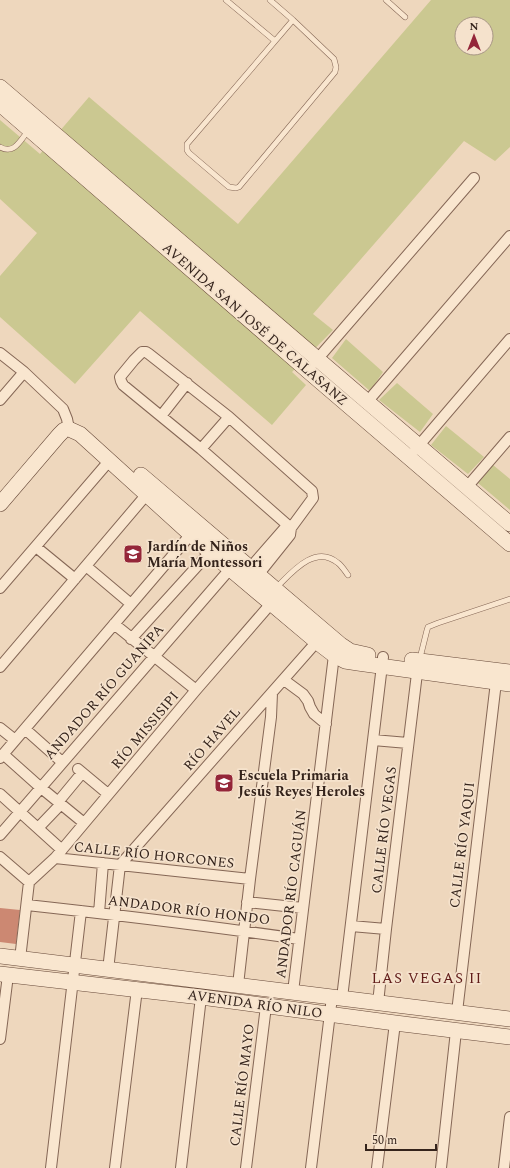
<svg xmlns="http://www.w3.org/2000/svg" width="510" height="1168" viewBox="0 0 510 1168" font-family="Spectral,serif">
<rect width="100%" height="100%" fill="#eed7bd"/>
<path fill="#cbc891" fill-rule="evenodd" d="M431 0H510V147L495 161 464 141 313 314 333 330 292 372 306 385 272 425 140 311 75 384 0 317V276L37 233 0 199V120L40 154 89 97 238 224ZM462 24H486V48H462Z
M346 339 383 372 370 391 332 358Z
M397 383 433 414 420 432 379 400Z
M446 426 484 457 468 474 431 445Z
M493 465 510 479V510L478 483Z"/>
<path fill="#cc8872" d="M0 908 20 910 16 944 0 942Z"/>
<g fill="none" stroke-linecap="round" stroke-linejoin="round">
<g stroke="#856756" stroke-width="6">
<path id="lane" d="M226 0 275 41
M270 0 293 20 334 59 336 67 335 72 239 187 236 188 229 187 189 153 187 150V144L293 20
M386 0 405 17
M0 147C14 155 20 141 28 131
M277 587C292 572 315 544 338 563 342 566 345 571 348 575
M420 658 427 630 428 627 438 623 510 599"/>
</g>
<g stroke="#856756" stroke-width="12">
<path id="street" d="M0 353 24 372 63 409 67 419 69 429
M314 363 474 178
M0 400 24 372
M367 402 510 236
M161 416 187 383
M201 449 229 417
M415 450 510 339
M467 487 510 437
M36 547 75 579
M86 566 131 604
M250 568 284 529 291 528
M258 575 290 535 291 528 313 498 312 491 229 417 149 354 146 352H142L134 360 120 377 121 381 123 385 201 449 291 528
M0 588 110 460
M114 624 196 690
M131 639 210 552
M0 667 147 494
M284 680 303 694 308 701 310 707 314 714 326 724
M0 728 15 740
M25 729 62 762
M373 740 408 743
M3 754 40 787 84 823
M0 758 191 534
M78 769 108 794
M0 794 62 850
M58 802 82 773
M38 828 61 804
M0 835 230 569
M0 857 29 882
M55 858 250 879
M29 882 55 858 196 690 274 600
M247 902 303 908
M27 905C118 915 209 926 299 939
M99 913 103 863
M351 926 386 929
M20 959 29 882
M108 970 120 865 320 638
M238 985 250 879 271 717 272 693
M293 992 334 655
M342 998 383 657
M378 1003 386 929 418 665
M457 1012 496 682
M0 1039 8 975
M51 1168 81 911
M115 1168 137 989
M181 1168 201 997
M246 1168 266 1006
M311 1168 332 997
M377 1168 395 1023
M441 1168 456 1031
M504 1168 510 1117"/>
</g>
<g stroke="#674939" stroke-width="16">
<path id="secondary" d="M0 87 510 524
M0 104 308 371 510 544
M141 475 341 645 350 651 368 655
M0 504 59 435 64 430 69 429 80 434 210 552 317 642 334 655 345 661 358 663 510 684
M412 660 510 672
M0 956 510 1019
M0 974 201 997 395 1023 510 1037"/>
</g>
<use href="#lane" stroke="#f9e6cf" stroke-width="5"/>
<use href="#street" stroke="#f9e6cf" stroke-width="10"/>
<use href="#secondary" stroke="#f9e6cf" stroke-width="15"/>
</g>
<defs>
<g id="school-square" transform="scale(1)"><rect x="-9" y="-9" width="18" height="18" rx="4" fill="#942639" stroke="#f5e2cc"/><path d="M0-5L7-2L0 1L-7-2ZM-4 1L0 2.5L4 1V4Q0 6-4 4Z" fill="#fff"/></g>
</defs>
<g fill-rule="evenodd">
<use href="#school-square" x="133" y="554"/>
<use href="#school-square" x="224" y="783"/>
</g>
<g text-anchor="middle" dominant-baseline="central" stroke-width="3.5" stroke-linejoin="round" paint-order="stroke">
<g font-size="14" fill="#34231b" stroke="#f5e2cc">
<text transform="translate(255 324) rotate(41)">AVENIDA SAN JOSÉ DE CALASANZ</text>
<text transform="translate(104 692) rotate(-49)">ANDADOR RÍO GUANIPA</text>
<text transform="translate(145 730) rotate(-50)">RÍO MISSISIPI</text>
<text transform="translate(212 739) rotate(-49)">RÍO HAVEL</text>
<text transform="translate(384 830) rotate(-83)">CALLE RÍO VEGAS</text>
<text transform="translate(462 845) rotate(-83)">CALLE RÍO YAQUI</text>
<text transform="translate(154 855) rotate(6)">CALLE RÍO HORCONES</text>
<text transform="translate(291 894) rotate(-83)">ANDADOR RÍO CAGUÁN</text>
<text transform="translate(189 910) rotate(7)">ANDADOR RÍO HONDO</text>
<text transform="translate(255 1004) rotate(8)">AVENIDA RÍO NILO</text>
<text transform="translate(242 1085) rotate(-83)">CALLE RÍO MAYO</text>
</g>
<g font-size="14" font-weight="bold" fill="#34231b" stroke="#f5e2cc" text-anchor="start">
<text x="147" y="546">Jardín de Niños<tspan x="147" dy="16">María Montessori</tspan></text>
<text x="238" y="775">Escuela Primaria<tspan x="238" dy="16">Jesús Reyes Heroles</tspan></text>
</g>
<g font-size="15" letter-spacing="1" fill="#611d1a" stroke="#f5e2cc">
<text x="427" y="978">LAS VEGAS II</text>
</g>
</g>
<g transform="translate(474 36)"><circle r="19" fill="#f5e2cc" stroke="#a89685"/>
<path d="M0-3L7 15L0 10L-7 15Z" fill="#942639"/>
<text y="-6" font-size="11" font-weight="bold" text-anchor="middle" fill="#34231b">N</text>
</g>
<path d="M366 1144v6h70v-6" fill="none" stroke="#34231b" stroke-width="2"/>
<text x="372" y="1144" font-size="12" fill="#34231b" stroke="#f5e2cc" stroke-width="3" paint-order="stroke">50 m</text>
</svg>
